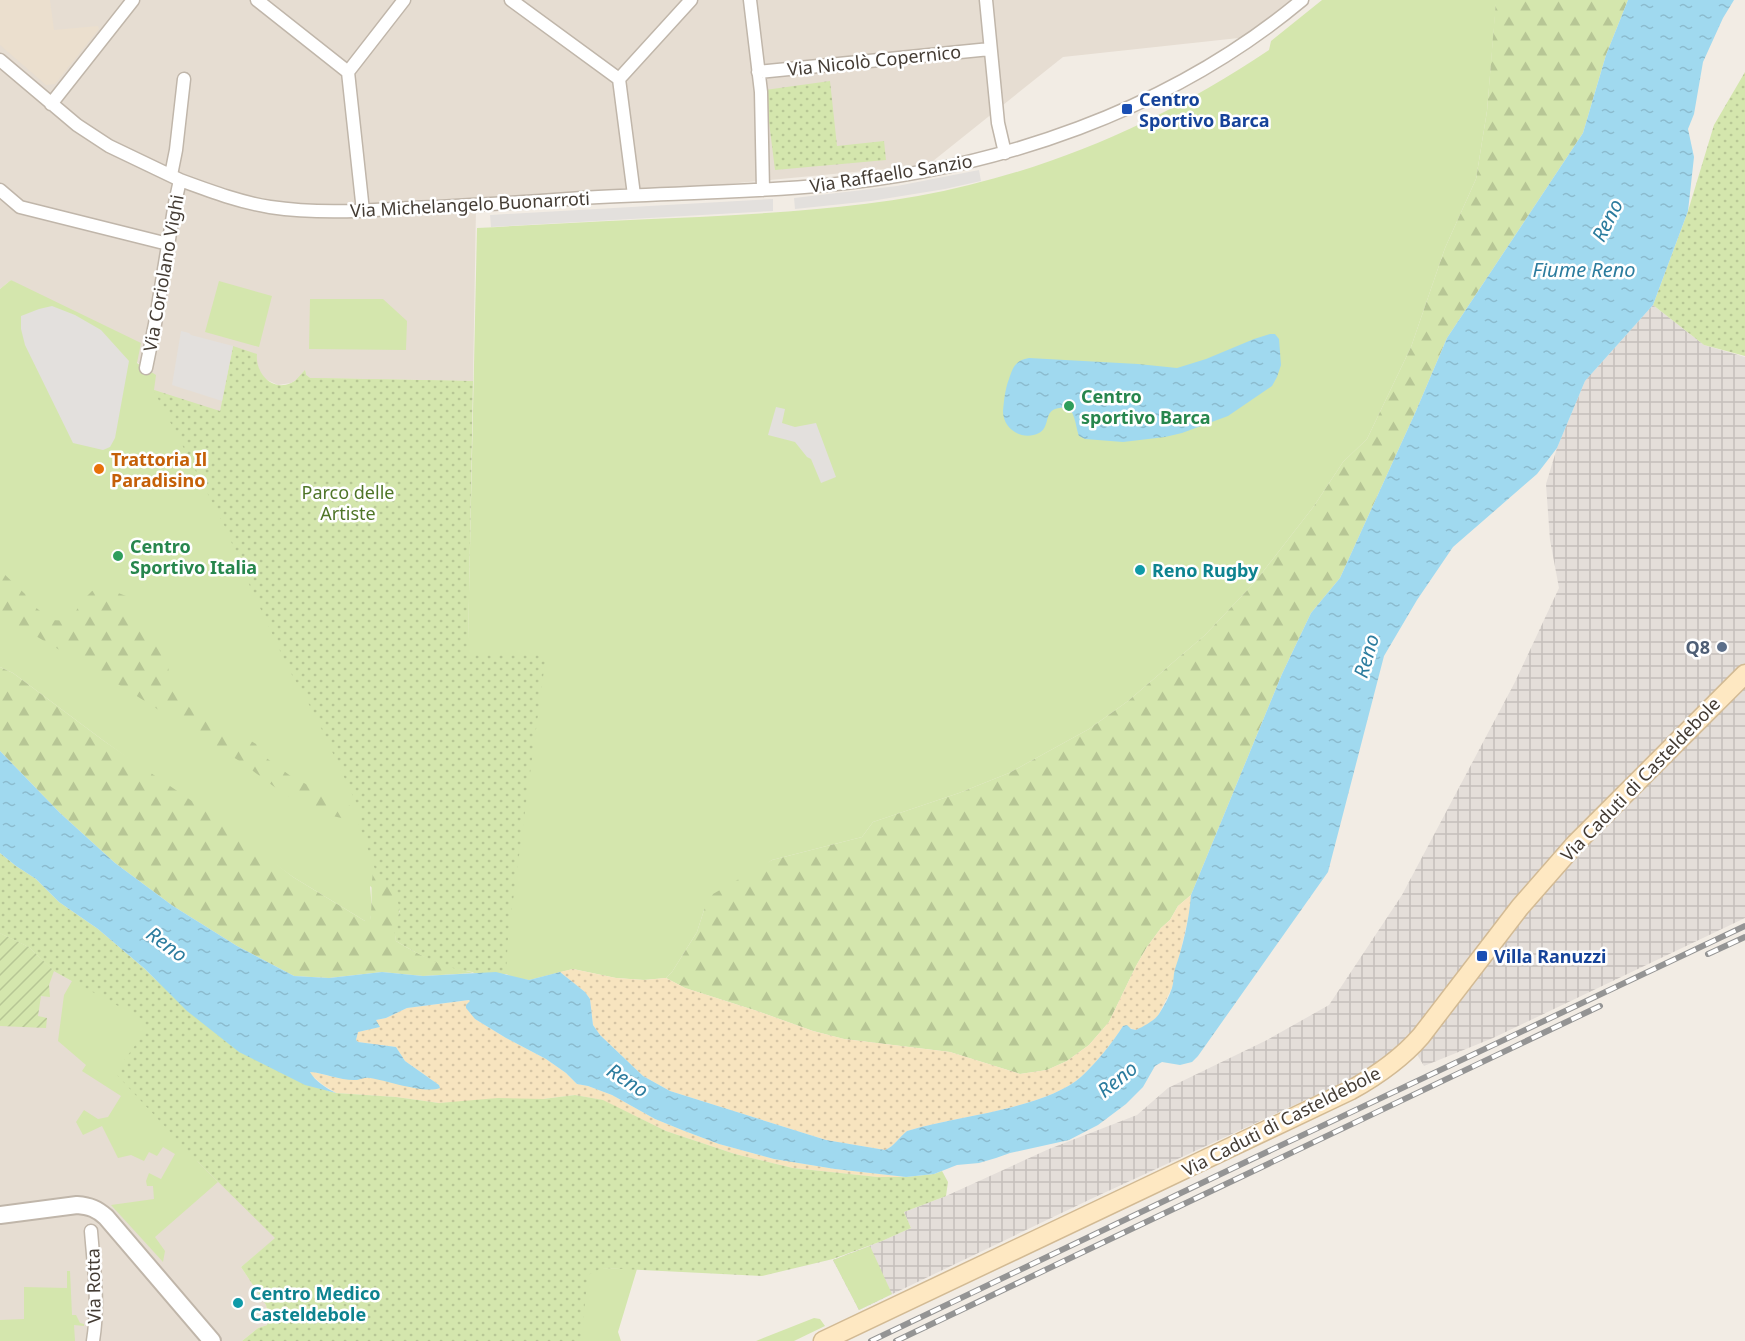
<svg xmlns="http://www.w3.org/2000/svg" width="1745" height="1341" viewBox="0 0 1745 1341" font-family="'Noto Sans',sans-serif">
<defs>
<pattern id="industrial-grid" width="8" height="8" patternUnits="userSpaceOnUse" patternTransform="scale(1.5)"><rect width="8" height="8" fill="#e4ded9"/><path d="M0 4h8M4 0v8" fill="none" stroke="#c5bfbb"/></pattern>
<pattern id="forest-firs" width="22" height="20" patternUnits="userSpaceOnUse" patternTransform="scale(1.5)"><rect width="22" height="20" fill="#d4e6ad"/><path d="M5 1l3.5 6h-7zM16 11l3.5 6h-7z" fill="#b7c695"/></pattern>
<pattern id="sand-dots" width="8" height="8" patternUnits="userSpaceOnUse" patternTransform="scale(1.5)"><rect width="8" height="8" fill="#f7e4bf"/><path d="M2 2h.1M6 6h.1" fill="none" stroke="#d5c4a5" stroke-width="1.8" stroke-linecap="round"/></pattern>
<pattern id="park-dots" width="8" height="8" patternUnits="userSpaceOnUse" patternTransform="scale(1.5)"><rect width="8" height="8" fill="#d4e6ad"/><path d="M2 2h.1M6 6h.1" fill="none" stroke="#b7c695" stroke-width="1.8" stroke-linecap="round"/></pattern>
<pattern id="garden-furrows" width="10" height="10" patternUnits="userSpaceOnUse" patternTransform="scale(1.5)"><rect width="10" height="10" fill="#d4e6ad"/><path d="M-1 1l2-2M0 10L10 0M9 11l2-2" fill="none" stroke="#b7c695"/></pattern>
<pattern id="water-ripples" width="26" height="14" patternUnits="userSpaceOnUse" patternTransform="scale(1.5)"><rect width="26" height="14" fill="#a0d9ef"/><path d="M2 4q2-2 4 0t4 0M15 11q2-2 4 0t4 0" fill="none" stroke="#8bbbce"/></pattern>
</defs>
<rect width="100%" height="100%" fill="#f2ece4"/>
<path fill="#e6ddd2" d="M0 0H1293L1248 37 1063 57 928 165 476 208 473 381 310 378 306 375 305 370 298 379 291 383 278 385 265 379 259 371 256 358 233 347 220 412 154 390 146 368 11 280 0 289Z
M0 933 54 971 142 1019 276 1238 241 1267 266 1305 269 1321 267 1325 258 1328 242 1341H0Z"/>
<path fill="url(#industrial-grid)" d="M1653 305 1704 345 1745 357V918L1493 1038 1424 1066 1409 1041 1376 1066 1338 1085 1093 1198 859 1310 833 1260 882 1241 911 1228 904 1212 946 1196 1049 1149 1137 1115 1168 1088 1267 1040 1329 1005 1402 895 1515 682 1559 588 1550 540 1546 484 1557 448 1585 381Z"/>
<path fill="#ebdfce" d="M0 0H50L54 30 98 26 99 29 55 84 46 85 0 45Z"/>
<path fill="#d4e6ad" d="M1322 0H1496V4L1487 111 1476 179 1445 248 1411 347 1367 439 1343 462 1314 506 1255 582 1205 635 1128 701 1089 729 1009 773 959 793 873 822 862 837 772 860 704 910 697 932 672 972 666 978 644 980 616 978 573 969 529 980 515 978 506 974 474 973 370 886 372 909 370 921H365L293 877 104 741 13 673 0 667V289L11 280 141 343 137 363 156 375 154 390 220 412 233 421 295 381 305 370 306 375 310 378 468 381 467 685 477 228C551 224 625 220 699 217 789 212 881 207 969 185 1077 159 1177 112 1269 50L1271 41Z
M219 281 272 296 259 347 205 332Z
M310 299H383L407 321 406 350 309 349Z
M0 866 5 883 602 1268 637 1269 618 1332 621 1341H311L387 1249 197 1161 218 1182 155 1237 165 1251 163 1262 111 1205 154 1199 153 1186H147L146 1181 149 1173 161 1179 175 1154 163 1147 157 1156 149 1152 144 1161 131 1155 118 1158 102 1126 83 1135 76 1122 84 1110 98 1119 108 1117 121 1096 82 1071 86 1065 58 1041 64 995 72 981 54 971 29 947 0 933Z
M870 1246 892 1294 859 1310 833 1260Z
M67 1271H70L72 1315H76L80 1323 84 1324V1326L74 1325 75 1341H0V1320L24 1319V1287L67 1288Z
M814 1318 820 1319 825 1326 794 1341H756Z"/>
<path fill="url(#forest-firs)" d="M1496 0H1628L1606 55 1583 133 1447 338 1416 411 1340 578 1311 613 1282 674 1191 895 1178 906 1170 920 1161 928 1147 947 1136 966 1109 1022 1089 1045 1067 1061 1047 1070 1020 1074 950 1052 844 1039 813 1031 757 1011 685 988 666 978 672 972 697 932 704 910 713 894 772 860 862 837 873 822 959 793 1009 773 1089 729 1128 701 1205 635 1255 582 1314 506 1343 462 1367 439 1411 347 1445 248 1476 179 1487 111Z
M0 570 25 594 28 601 51 620 70 621 82 601 92 591 108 589 126 596 137 619 155 640 168 667 173 692 203 720 219 728 238 733 256 744 261 754 292 777 306 784 324 789 350 806 359 809 361 817 358 822 312 811 284 794 241 762 113 681 34 635 0 624Z
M0 667 13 673 104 741 211 814 293 877 365 921 370 920C373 904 370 889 373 873L376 872C387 884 402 895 399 913 397 925 394 928 396 941 420 956 446 967 474 973L423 976 382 972 329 978 294 976 237 946 173 906 115 863 60 813 0 751Z"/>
<path fill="url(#sand-dots)" d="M1191 895V906L1172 988 1158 1016 1146 1026 1136 1030 1123 1026C1113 1042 1096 1063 1082 1076 1046 1109 955 1116 907 1131 899 1137 895 1146 885 1150L826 1140 670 1091 643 1076 600 1035 593 1025 590 999 585 992 560 972 573 969 616 978 644 980 666 978 685 988 757 1011 813 1031 844 1039 950 1052 1020 1074 1047 1070 1067 1061 1089 1045 1109 1022 1136 966 1147 947 1161 928 1170 920 1178 906Z
M470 1000V1003L475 1019 506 1038 546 1059 566 1073 577 1084 588 1086 612 1095 655 1119 682 1130 719 1144 774 1159 835 1169 906 1177H878L793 1168 735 1154 666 1131 602 1100 575 1095 543 1099 439 1103 396 1097 336 1093 323 1085 310 1074 311 1071C328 1076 348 1082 366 1077L439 1085 405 1061 396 1047 358 1042 356 1040 358 1032 379 1027 375 1020 386 1018 407 1008Z"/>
<path fill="url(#park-dots)" d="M1745 72V356L1704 345 1653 305 1688 211 1714 125Z
M830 81 837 146 884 141 886 160 775 170 765 90Z
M233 346 257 354C255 372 271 392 291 383 297 381 301 375 305 370L306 375 310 378 473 381 468 653 546 655 508 938 506 974C494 972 483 974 472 972 445 969 419 955 396 941L394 929 400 910 395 891 376 872 358 822 361 817 359 809 315 715 288 668 249 584 225 527 155 393 154 390 220 411Z
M0 853 16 866 36 879 59 902 98 929 145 969 187 1011 239 1052 305 1085 336 1093 396 1097 439 1103 498 1098 543 1099 575 1095 603 1100 666 1131 735 1154 793 1168 878 1177H906L934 1174 942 1171 948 1182 946 1196 904 1212 911 1228 882 1241 833 1259 762 1276 602 1268 588 1275 581 1341H242L258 1328 267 1325 269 1320 266 1305 241 1267 275 1238 197 1161 115 1073 144 1033 142 1019 54 971 29 947 0 933Z"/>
<path fill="url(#garden-furrows)" d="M0 933 29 947 54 971 49 985 50 997 41 996 38 1016 47 1018 46 1028 0 1026Z"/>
<path fill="#e3e0dd" d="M979 170 981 181 945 189 871 201 795 209 794 198 897 186Z
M773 199V211L491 227 490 215Z
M52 306 75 315 101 330 129 361 115 438 110 447 103 450 73 443 25 345 21 329V316L39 309Z
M181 331 189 333 191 335 233 346 222 401 172 385Z
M776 407 785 409 782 423 795 427 816 423 836 477 821 483 811 459 807 457 795 442 768 435Z"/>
<path fill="url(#water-ripples)" d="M1628 0H1734L1723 18 1703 62 1694 114 1688 129 1694 157 1688 211 1653 305 1585 381 1557 448 1537 474 1453 547 1417 600 1384 656 1328 872 1198 1056 1192 1062 1180 1065 1162 1062 1155 1066 1143 1087 1126 1104 1098 1125 1069 1140 1010 1153 996 1158 979 1163 957 1165 934 1174 906 1177 835 1169 774 1159 719 1144 682 1130 655 1119 612 1095 588 1086 577 1084 566 1073 546 1059 506 1038 475 1019 466 1008V1005L470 1001 469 1000 407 1008 386 1018 376 1020 380 1027 358 1032 356 1040 358 1042 396 1047 405 1061 439 1085 440 1088C424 1094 389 1081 370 1078 365 1077 362 1079 357 1080 341 1081 325 1073 310 1072 315 1081 326 1088 336 1093L305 1085 239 1052 187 1011 145 969 98 929 59 902 36 879 16 866 0 853V751L60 813 115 863 173 906 237 946 294 976 329 978 382 972 423 976 496 972 529 980 560 972 585 992 590 999 593 1025 600 1035 643 1076 670 1091 826 1140 885 1150C895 1146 899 1137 907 1131 955 1116 1046 1109 1082 1076 1096 1063 1113 1042 1123 1026L1127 1025 1131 1029 1136 1030C1144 1026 1154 1021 1159 1014 1164 1006 1169 997 1172 988 1174 982 1173 975 1175 969 1183 946 1189 920 1191 895L1282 674 1311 613 1340 578 1416 411 1447 338 1583 133 1606 55Z
M1270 334H1275L1279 339 1281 365 1277 377 1272 386 1228 416 1182 433 1165 437 1123 442 1085 439 1079 436C1076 429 1075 410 1067 408 1064 407 1056 408 1053 410 1045 415 1049 428 1039 433 1023 441 1003 430 1003 411 1004 401 1005 389 1009 379 1013 367 1016 360 1029 358L1138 364 1177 368 1206 359 1254 339Z"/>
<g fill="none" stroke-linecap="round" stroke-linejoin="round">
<g stroke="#c0b6aa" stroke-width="15">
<path id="minor" d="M257 0 348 72 363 211
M511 0 619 79
M750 0 761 92 763 190
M986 0 998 123 1005 153
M0 60 77 125 109 146 180 180 175 203 155 324 146 368
M348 72 404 0
M758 72 990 49
M51 104 133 0
M171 175 176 150 184 79
M180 180C210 191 239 202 270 207 317 214 364 211 411 208 468 206 524 202 581 198 663 193 745 193 827 185 998 169 1169 111 1302 0
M0 190 20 207 168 244
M634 195 619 79 691 0
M91 1231C94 1268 99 1304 93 1341"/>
</g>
<g stroke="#c0b6aa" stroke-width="20">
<path id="tertiary" d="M0 1215 77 1205C90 1206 97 1209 106 1217L212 1341"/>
</g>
<g stroke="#d2ba94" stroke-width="21">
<path id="secondary" d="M823 1341 1351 1090C1378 1075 1401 1059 1421 1036L1520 907 1576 843 1745 674"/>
</g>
<use href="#minor" stroke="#fff" stroke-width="12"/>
<use href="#tertiary" stroke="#fff" stroke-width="16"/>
<use href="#secondary" stroke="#fee8c2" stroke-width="18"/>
<g stroke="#949494" stroke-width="6">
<path id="rail" d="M1708 954 1745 937
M871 1341 1250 1160 1745 926
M896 1341 1600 1006"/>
</g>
<use href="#rail" stroke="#fff" stroke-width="4" stroke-dasharray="11" stroke-linecap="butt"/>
</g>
<g fill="#1a4fb4" stroke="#fff" stroke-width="2">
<rect x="1121" y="103" width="12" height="12" rx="3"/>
<rect x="1476" y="950" width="12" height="12" rx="3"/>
</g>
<g fill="#2e9e5b" stroke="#fff" stroke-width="2">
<circle cx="1069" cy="406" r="6"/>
<circle cx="118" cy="556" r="6"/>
</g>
<circle fill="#e8710a" stroke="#fff" stroke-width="2" cx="99" cy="469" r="6"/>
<g fill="#0f9aa8" stroke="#fff" stroke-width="2">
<circle cx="1140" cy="570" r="6"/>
<circle cx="238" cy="1303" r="6"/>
</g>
<circle fill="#5c6f8a" stroke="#fff" stroke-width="2" cx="1722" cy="647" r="6"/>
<g text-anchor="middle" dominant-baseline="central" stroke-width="5" stroke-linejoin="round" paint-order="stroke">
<g font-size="18" fill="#443c34" stroke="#fff">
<text transform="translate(874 60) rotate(-6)">Via Nicolò Copernico</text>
<text transform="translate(891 173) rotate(-9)">Via Raffaello Sanzio</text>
<text transform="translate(470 204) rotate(-3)">Via Michelangelo Buonarroti</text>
<text transform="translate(163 273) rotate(-80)">Via Coriolano Vighi</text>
<text transform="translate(1640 779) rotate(-46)">Via Caduti di Casteldebole</text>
<text transform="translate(1281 1121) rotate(-27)">Via Caduti di Casteldebole</text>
<text transform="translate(93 1286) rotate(-91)">Via Rotta</text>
</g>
<g font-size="18" font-weight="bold" fill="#164399" stroke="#fff" text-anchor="start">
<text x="1139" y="99">Centro<tspan x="1139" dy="21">Sportivo Barca</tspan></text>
<text x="1494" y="956">Villa Ranuzzi</text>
</g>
<g font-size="18" font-weight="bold" fill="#27864d" stroke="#fff" text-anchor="start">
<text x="1081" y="396">Centro<tspan x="1081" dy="21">sportivo Barca</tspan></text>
<text x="130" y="546">Centro<tspan x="130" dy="21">Sportivo Italia</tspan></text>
</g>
<g font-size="18" font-weight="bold" fill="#c56008" stroke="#fff" text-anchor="start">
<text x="111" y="459">Trattoria Il<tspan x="111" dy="21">Paradisino</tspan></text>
</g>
<g font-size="18" fill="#4f7528" stroke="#fff">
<text x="348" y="492">Parco delle<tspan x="348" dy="21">Artiste</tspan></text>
</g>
<g font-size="18" font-weight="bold" fill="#0d838f" stroke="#fff" text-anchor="start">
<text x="1152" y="570">Reno Rugby</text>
<text x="250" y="1293">Centro Medico<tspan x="250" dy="21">Casteldebole</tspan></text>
</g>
<g font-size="18" font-weight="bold" fill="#4e5e75" stroke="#fff" text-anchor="end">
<text x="1710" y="647">Q8</text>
</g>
<g font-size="20" font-style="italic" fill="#2c7c9e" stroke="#fff">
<text transform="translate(1607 220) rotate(-63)">Reno</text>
<text x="1584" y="269">Fiume Reno</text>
<text transform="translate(1366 656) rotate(-74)">Reno</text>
<text transform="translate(167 944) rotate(36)">Reno</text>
<text transform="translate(1117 1079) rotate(-39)">Reno</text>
<text transform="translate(628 1080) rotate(33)">Reno</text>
</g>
</g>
</svg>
